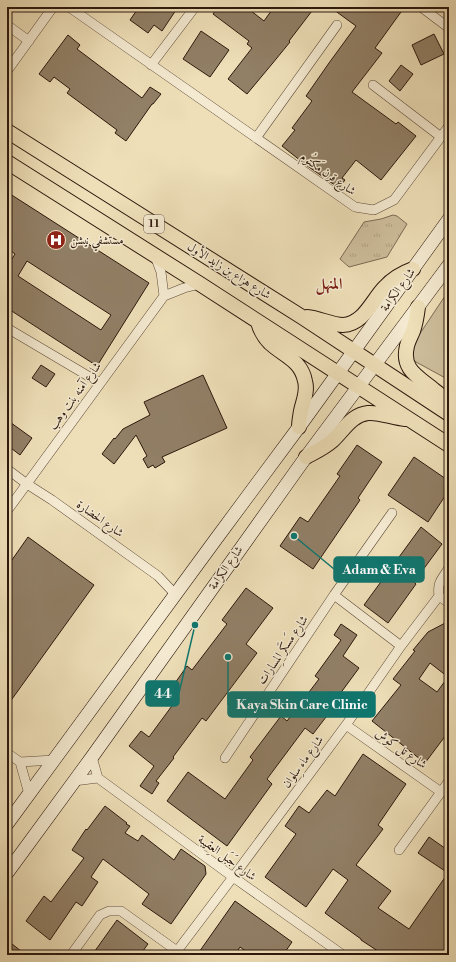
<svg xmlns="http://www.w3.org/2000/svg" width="456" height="962" viewBox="0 0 456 962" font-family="'Libre Bodoni',Amiri,serif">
<defs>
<pattern id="park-tufts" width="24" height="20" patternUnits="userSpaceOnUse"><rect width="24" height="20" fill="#cdbd9b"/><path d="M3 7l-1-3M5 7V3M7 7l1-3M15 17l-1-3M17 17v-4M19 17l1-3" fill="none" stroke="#b0a284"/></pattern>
</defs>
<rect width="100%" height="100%" fill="#eedfb8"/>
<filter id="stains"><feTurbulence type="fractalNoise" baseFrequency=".005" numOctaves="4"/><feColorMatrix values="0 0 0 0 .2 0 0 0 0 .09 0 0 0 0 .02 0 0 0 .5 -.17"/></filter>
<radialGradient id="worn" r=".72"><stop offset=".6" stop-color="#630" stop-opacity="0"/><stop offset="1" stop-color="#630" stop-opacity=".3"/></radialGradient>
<path fill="#cdbd9b" stroke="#7d6a54" d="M449 290V380L416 362 411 357 413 344Z"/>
<path fill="url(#park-tufts)" stroke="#7d6a54" d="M393 215 397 216 407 224 387 257 349 267 340 259 364 222 381 219Z"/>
<path fill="#917f66" stroke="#2d180d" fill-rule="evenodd" d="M139 7H178L162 31 154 25 148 33 130 20Z
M218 7H246L264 21 274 7H315L289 41 290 42 272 64 247 94 228 79 252 48 247 44 249 41 213 14Z
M330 7H394L401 12 375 48 382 53 352 92 396 124 398 122 416 136 381 180 356 160 342 178 345 180 339 188 306 165 282 146 295 130 292 128 312 101 306 96 329 63 356 26Z
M201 31 229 50 210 77 183 59Z
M434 34 444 54 421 65 412 45Z
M68 35 80 45 77 49 142 98 150 87 161 94 153 104H152L126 141 115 133 117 130 67 93 70 89 54 77 50 82 39 74Z
M401 65 413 74 400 91 389 81Z
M7 192 149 283 97 366 7 308V267L15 254 7 248ZM27 261 111 315 101 330 18 276Z
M41 365 55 374 46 387 32 378Z
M203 375 227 428 162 457 165 462 155 468 153 465 148 468 143 459 147 456 136 435 114 464 102 454 114 438 115 439 123 429 150 415 144 402Z
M7 420 32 438 20 455 7 445Z
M357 445 382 462 358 498 360 500 313 569 280 546 300 517 308 522 340 476 337 474Z
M414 457 449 481V490L428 522 388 495Z
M421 527 442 544 414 582 416 584 388 623 364 605Z
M28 537 94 585 7 706V567Z
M246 588 273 608 246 644 257 653 206 721 202 718 173 757 174 758 156 781 159 783 152 794 140 786 154 766 129 746 141 731 149 737 177 699 168 693 187 666 192 670 227 624 222 620Z
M449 621V731L425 763 372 721 401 685 393 679 415 651 413 650 428 632ZM430 663 448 677 437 692 419 679Z
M341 624 357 635 343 656 359 668 334 702 336 704 313 734 305 728 267 779 272 784 227 846 167 801 188 772 225 799 253 760 250 757 281 716 287 721 319 679 315 676 341 640 334 635Z
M363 754 406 784 378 825 383 829 356 865 391 891 378 908 409 929 448 873 418 853 429 837 449 851V950L446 955H384L361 940V939L325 913 348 880 333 869 306 907 265 877 296 834 285 826 299 806 309 813 327 790 335 796Z
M105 806 127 823 126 824 130 826 125 833 138 841 142 835 174 860 181 849 205 866 206 874 171 924 142 904 149 894 103 859 91 877 98 882 82 906 76 902 50 940 26 921 44 896 51 902 84 858 72 850 86 829 87 830Z
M235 901 292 942 283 955H251L240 947 235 955H197Z
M117 920 148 944 140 955H92Z
M7 940 26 955H7Z"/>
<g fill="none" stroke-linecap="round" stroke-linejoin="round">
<g stroke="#5d4a38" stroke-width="10">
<path id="minor" d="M69 7 355 207 374 210 394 200 449 126
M421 7 449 28
M7 25 29 41
M151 65 195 7
M7 71 53 7
M373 85 441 137
M256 138 337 25
M155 256 161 272 164 296
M7 328 100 383
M7 469 27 484 52 500 158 576 175 594
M7 511 164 296 184 288 200 284
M334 595 401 646
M439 596C437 582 442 579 449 568
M439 596 449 603
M346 725 441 792
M7 753 20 762 29 794
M92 757 98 778 233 877 343 955
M225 758 334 595 392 513
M20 762 54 760
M74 781 98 778
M399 850 449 781
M71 955 100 915 109 911H121L177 951
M174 955 233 877 346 725 401 646 439 596"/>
</g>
<g stroke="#2d180d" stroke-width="14">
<path id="secondary" d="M7 824 216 539 299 427 449 219
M7 873 92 757 306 457 449 265"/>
</g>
<g stroke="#2d180d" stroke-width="16">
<path id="primary" d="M7 131 302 317 449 414
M7 162 200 284 449 445
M418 307C417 315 416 323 413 331 411 336 408 341 407 346 401 370 419 377 434 390 440 394 445 400 449 406
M307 317C319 318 332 325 343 325 364 324 372 300 385 287 393 278 402 273 413 269
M258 322C260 330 264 337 270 343 284 356 301 360 305 381 308 392 303 401 301 411 300 417 299 422 299 427
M306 457C315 452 324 448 332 441 344 430 351 415 368 413 380 412 393 418 405 419"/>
</g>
<use href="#minor" stroke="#f4ead1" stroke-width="9"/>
<use href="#secondary" stroke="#f4ead1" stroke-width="13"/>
<use href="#primary" stroke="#eedfb8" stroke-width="14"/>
</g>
<defs>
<g id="hospital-disc" transform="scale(1)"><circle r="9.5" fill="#8f2418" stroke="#f4ead1"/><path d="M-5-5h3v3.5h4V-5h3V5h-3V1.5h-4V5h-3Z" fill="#fff"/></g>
</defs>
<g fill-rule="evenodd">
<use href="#hospital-disc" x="56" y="240"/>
</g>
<g text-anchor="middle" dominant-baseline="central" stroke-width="3" stroke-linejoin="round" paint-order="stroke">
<rect fill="#f4ead1" stroke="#695748" stroke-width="1" x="144" y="215" width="20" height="18" rx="3"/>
<g font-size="11" font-weight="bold" fill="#2d180d">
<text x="154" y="224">11</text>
</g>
<g font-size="12" fill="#2d180d" stroke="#f4ead1">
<text transform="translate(328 174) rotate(35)">شارع قرن مَكتُوم</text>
<text transform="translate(229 271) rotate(32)">شارع هزاع بن زايد الأول</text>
<text transform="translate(398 290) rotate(-54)">شارع الكرامة</text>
<text transform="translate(75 396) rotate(-54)">شارع آمنه بنت وهب</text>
<text transform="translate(100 519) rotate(35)">شارع الحضارة</text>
<text transform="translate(226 568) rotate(-55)">شارع الكرامة</text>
<text transform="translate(283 650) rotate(-56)">شارع مَسكَر المِسارات</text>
<text transform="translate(401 749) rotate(35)">شارع تل كوش</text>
<text transform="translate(303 762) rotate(-54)">شارع ماء سِلوان</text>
<text transform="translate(227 858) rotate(36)">شارع جَبَل العِقيبة</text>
</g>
<g font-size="12" fill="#2d180d" stroke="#f4ead1" text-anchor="start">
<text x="70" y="240">مستشفي نيشن</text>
</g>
<g font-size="16" font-weight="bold" fill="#7a1f14" stroke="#f4ead1">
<text x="329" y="284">المنهل</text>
</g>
</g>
<path fill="none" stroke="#0f766e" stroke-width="1.5" d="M294 536L334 569M195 625L179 693M228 657L228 705"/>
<g fill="#0f766e" stroke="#f4ead1" stroke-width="1.5">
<circle cx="294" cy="536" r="4"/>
<circle cx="195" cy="625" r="4"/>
<circle cx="228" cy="657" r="4"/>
</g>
<g fill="#0f766e" stroke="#0f766e" stroke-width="1.5">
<rect x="334" y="557" width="90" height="25" rx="4"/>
<rect x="146" y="681" width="33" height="25" rx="4"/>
<rect x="228" y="692" width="147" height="25" rx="4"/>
</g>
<g font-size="13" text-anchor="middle" font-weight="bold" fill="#fff">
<text x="379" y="574">Adam &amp; Eva</text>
<text x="163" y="698">44</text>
<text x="302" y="709">Kaya Skin Care Clinic</text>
</g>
<rect width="456" height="962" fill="none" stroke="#eedfb8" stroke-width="24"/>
<rect x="8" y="8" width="440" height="946" fill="none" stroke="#2d180d" stroke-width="2"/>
<rect x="12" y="12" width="432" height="938" fill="none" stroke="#2d180d"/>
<rect width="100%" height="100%" filter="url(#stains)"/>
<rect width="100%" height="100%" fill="url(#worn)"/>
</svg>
